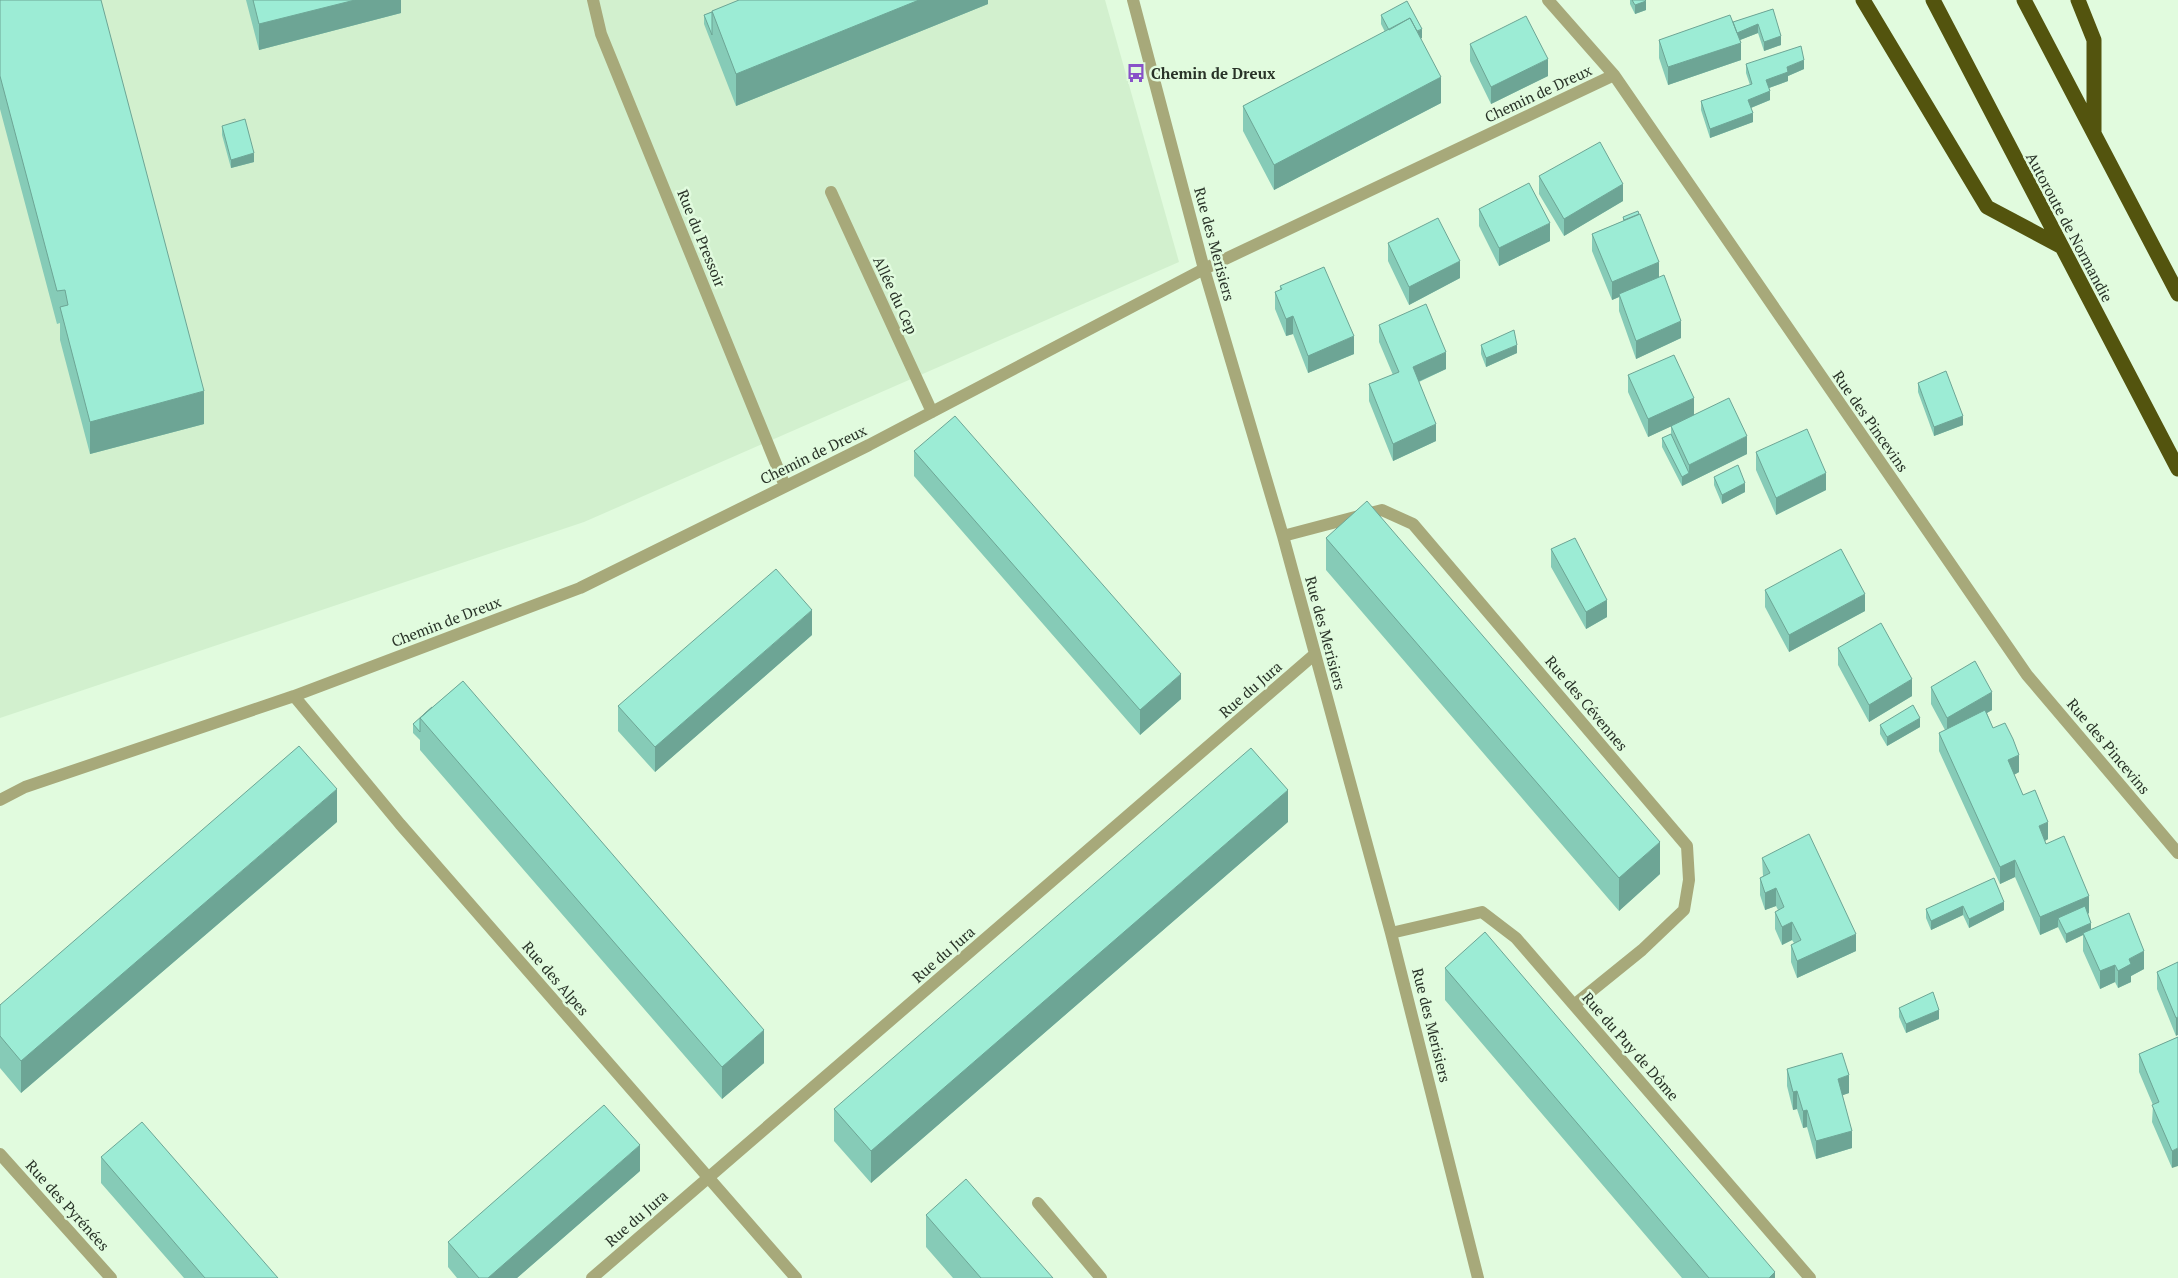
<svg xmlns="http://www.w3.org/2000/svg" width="2178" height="1278" viewBox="0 0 2178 1278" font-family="'PT Serif',serif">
<rect width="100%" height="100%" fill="#e1fbde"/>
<path fill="#d2f0ce" d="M0 0H1105L1179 262 584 522 0 718Z"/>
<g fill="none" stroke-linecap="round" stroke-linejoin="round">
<path stroke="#a7a97a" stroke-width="12" d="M593 0 601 34 785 486
M1133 0 1204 269 1283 536 1391 933 1478 1278
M1548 0 1614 75 2027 675 2178 853
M831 192 932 412
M1283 536 1382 510 1413 524 1687 846 1689 880 1684 910 1642 950 1574 1005
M294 696 400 824 796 1278
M0 800 25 787 294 696 580 588 869 445 1204 269 1614 75
M1391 933 1482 912 1516 938 1810 1278
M0 1154 111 1278
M1038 1203 1101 1278
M592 1278 1315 654"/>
<path stroke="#53540e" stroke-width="15" d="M1863 0 1987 207 2060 246
M1933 0 2178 469
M2024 0 2178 294
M2078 0 2094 40V133"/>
</g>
<path fill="#86cbb7" d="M0 0 204 424 90 454 60 340V323L57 324 0 109Z
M246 0H401V13L259 50Z
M739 0H988V4L736 106 704 24V15Z
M1630 0H1645L1646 10 1635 14 1630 4Z
M1773 9 1781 45 1764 51 1758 33 1740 40 1741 60 1668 85 1659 58V40L1733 22Z
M1381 15 1422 38H1420L1441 103 1274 190 1243 131V106L1385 32 1381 24Z
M1470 44 1548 76 1491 104 1470 61Z
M1746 64 1804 69 1788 76V81L1769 88 1770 100 1751 108 1753 122 1710 138 1701 110V101L1750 85 1746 73Z
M222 126 254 162 231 168 222 135Z
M1539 176 1623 201 1564 236 1539 194Z
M1479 209 1550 241 1499 266 1479 226Z
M1623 217 1659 277 1681 338 1636 359 1619 311V297L1612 300 1592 251V234L1623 221Z
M1388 243 1460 278 1409 305 1388 261Z
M1280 286 1354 354 1308 373 1293 334 1286 336 1275 309V292L1280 290Z
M1379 325 1446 369 1419 382 1436 441 1393 461 1369 401V384L1393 375 1379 342Z
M1481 345 1517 353 1486 367 1481 354Z
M1628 375 1694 415 1747 454 1682 486 1662 447V438L1671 434V426L1648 437 1628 392Z
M1918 383 1963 425 1934 436 1918 392Z
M914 451 1181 699 1140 735 914 476Z
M1756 452 1826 490 1776 515 1756 470Z
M1714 477 1745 492 1722 504 1714 485Z
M1326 538 1660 874 1619 911 1326 570Z
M1551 549 1607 617 1586 629 1551 567Z
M1765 590 1865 611 1789 652 1765 607Z
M812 635 655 772 618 731V706Z
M1838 648 1912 696 1869 722 1838 665Z
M463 681 764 1063 722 1099 420 750V740L413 733V724Z
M1931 687 1992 710 1987 713 1993 728 2019 772 2014 775 2023 795 2048 839 2045 841 2046 844 2089 913 2088 914 2091 930 2144 969 2131 976V982L2118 988 2115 982 2100 989 2083 951V935L2066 943 2058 927 2040 935 2015 877 2000 884 1939 751V733L1945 730 1931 704Z
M1880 725 1920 727 1887 746 1880 734Z
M337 822 21 1093 0 1068V1005Z
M1288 822 871 1183 834 1141V1109Z
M1762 858 1856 951 1797 978 1791 962V945L1794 943 1792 940 1782 945 1775 929V912L1778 910 1776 906 1765 910 1760 895V878L1763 876Z
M2004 902V910L1969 928 1963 915 1931 930 1926 918V909Z
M2178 962 2176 1036 2157 989V972Z
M1445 968 1775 1278H1682L1445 1000Z
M1899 1008 1939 1019 1906 1033 1899 1017Z
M2178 1037 2172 1168 2152 1122 2153 1105 2139 1072V1054Z
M1787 1069 1849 1093 1842 1095 1852 1148 1816 1159 1807 1127 1803 1128 1797 1109 1793 1110 1787 1086Z
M101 1157 278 1278H184L101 1183Z
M640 1171 517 1278H457L448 1267V1242Z
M926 1215 1053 1278H953L926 1247Z"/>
<path fill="#6da595" d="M355 0H401V13L259 50V24Z
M919 0H988V4L736 106V74Z
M1646 1V10L1635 14V5Z
M1758 24V33L1735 42V34Z
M1422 29V38L1396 51V42Z
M1781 36V45L1764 51V42Z
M1741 43V60L1668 85V67Z
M1548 59V76L1491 104V87Z
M1804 60V69L1788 76V81L1766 89V80L1787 67Z
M1441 77V103L1274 190V165Z
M1770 91V100L1748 109V100Z
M1753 113V122L1710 138V129Z
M254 153V162L231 168V160Z
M1623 184V201L1564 236V219Z
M1550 223V241L1499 266V248Z
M1460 261V278L1409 305V287Z
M1659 262V280L1619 294V297L1612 300V282Z
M1293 316V334L1286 336V319Z
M1681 321V338L1636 359V341Z
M1354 336V354L1308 373V356Z
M1517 345V353L1486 367V358Z
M1446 352V369L1413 384V367Z
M204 391V424L90 454V422Z
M1694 398V416L1648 437V419Z
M1963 416V425L1934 436V427Z
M1436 424V441L1393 461V444Z
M1747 436V454L1682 486V477L1689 473V465Z
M1826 473V490L1776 515V498Z
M1745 483V492L1722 504V495Z
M1865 594V611L1789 652V635Z
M1607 600V617L1586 629V612Z
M812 610V635L655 772V747Z
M1181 674V699L1140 735V710Z
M1912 679V696L1869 722V705Z
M1992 692V710L1947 736V718Z
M1920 718V727L1887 746V737Z
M2019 755V772L2008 778V760Z
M337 789V822L21 1093V1061Z
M1288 790V822L871 1183V1151Z
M2048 822V839L2039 844V826Z
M1660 842V874L1619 911V878Z
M2015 860V877L2000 884V867Z
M1776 888V906L1765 910V893Z
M2089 896V913L2062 925 2058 918V927L2040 935V917Z
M2004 902V910L1969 928V919Z
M1963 906V915L1931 930V921Z
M1792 922V940L1782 945V927Z
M2091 923V932L2083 933V935L2066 943V934Z
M1856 934V951L1797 978V961Z
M2144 951V969L2131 976V982L2118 988V971L2129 959Z
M2115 965V982L2100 989V971Z
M1939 1010V1019L1906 1033V1024Z
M2178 1017V1035L2176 1036V1018Z
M764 1030V1063L722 1099V1067Z
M1849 1075V1093L1838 1097V1079Z
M1797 1091V1109L1793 1110V1092Z
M1807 1110V1127L1803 1128V1111Z
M1852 1131V1148L1816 1159V1141Z
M640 1145V1171L517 1278H488Z
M2178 1148V1166L2172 1168V1151Z
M1775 1272V1278H1769Z"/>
<path fill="#9cecd5" stroke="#6da595" d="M0 0H101L204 391 90 422 60 307 68 305 65 290 57 291 0 76Z
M253 0H355L259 24Z
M739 0H919L736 74 712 11Z
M1632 0H1645L1646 1 1635 5Z
M1407 1 1422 29 1417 31 1410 18 1389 30 1381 15Z
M1773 9 1781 36 1764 42 1758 24 1737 33 1733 22Z
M712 12V35L704 15Z
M1730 15 1741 43 1668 67 1659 40Z
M1526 16 1548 59 1491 87 1470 44Z
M1410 18 1441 77 1274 165 1243 106Z
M1801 46 1804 60 1787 67 1788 72 1766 80 1770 91 1748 100 1753 113 1710 129 1701 101 1752 84 1746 64Z
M245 119 254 153 231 160 222 126Z
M1600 142 1623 184 1564 219 1539 176Z
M1529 183 1550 223 1499 248 1479 209Z
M1638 211 1639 214 1624 220 1623 217Z
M1640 214 1659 262 1612 282 1592 234Z
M1438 218 1460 261 1409 287 1388 243Z
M1324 267 1354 336 1308 356 1293 316 1286 319 1275 292 1282 289 1280 286Z
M1664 275 1681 321 1636 341 1619 294Z
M1426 304 1446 352 1413 367 1436 424 1393 444 1369 384 1399 372 1379 325Z
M1514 330 1517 345 1486 358 1481 345Z
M1674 355 1694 398 1648 419 1628 375Z
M1946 371 1963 416 1934 427 1918 383Z
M1729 398 1747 436 1689 465 1671 426Z
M955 416 1181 674 1140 710 914 451Z
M1807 429 1826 473 1776 498 1756 452Z
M1671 434 1689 473 1682 477 1662 438Z
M1738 465 1745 483 1722 495 1714 477Z
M1367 501 1660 842 1619 878 1326 538Z
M1575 538 1607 600 1586 612 1551 549Z
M1841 549 1865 594 1789 635 1765 590Z
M776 569 812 610 655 747 618 706Z
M1881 623 1912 679 1869 705 1838 648Z
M1975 661 1992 692 1947 718 1931 687Z
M463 681 764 1030 722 1067 420 718Z
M1913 705 1920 718 1887 737 1880 725Z
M432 707 420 718V732L413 724Z
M1985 710 1993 728 2005 723 2013 739 2019 755 2008 760 2023 795 2035 790 2048 822 2039 826 2046 844 2064 836 2089 896 2040 917 2015 860 2000 867 1939 733Z
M299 746 337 789 21 1061 0 1036V1005Z
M1251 748 1288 790 871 1151 834 1109Z
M1809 834 1856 934 1797 961 1791 945 1801 940 1792 922 1782 927 1775 912 1784 907 1776 888 1765 893 1760 878 1770 873 1762 858Z
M1994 878 2004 902 1969 919 1963 906 1931 921 1926 909Z
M2085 906 2091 923 2066 934 2058 918Z
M2129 913 2144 951 2129 959 2131 964 2118 971 2115 965 2100 971 2083 933Z
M1485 932 1775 1272 1769 1278H1709L1445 968Z
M2178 962V1017L2176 1018 2157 972Z
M1933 992 1939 1010 1906 1024 1899 1008Z
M2178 1037V1148L2172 1151 2152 1105 2159 1102 2139 1054Z
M1842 1053 1849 1075 1838 1079 1852 1131 1816 1141 1807 1110 1803 1111 1797 1091 1793 1092 1787 1069Z
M604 1105 640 1145 488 1278H479L448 1242Z
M142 1122 278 1278H205L101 1157Z
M966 1179 1053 1278H981L926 1215Z"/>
<defs>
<g id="bus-bare" transform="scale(1.5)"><path d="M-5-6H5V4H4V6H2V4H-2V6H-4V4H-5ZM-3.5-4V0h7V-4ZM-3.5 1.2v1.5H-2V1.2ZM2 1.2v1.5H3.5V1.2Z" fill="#8851c8" stroke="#e1fbde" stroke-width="2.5" paint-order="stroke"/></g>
</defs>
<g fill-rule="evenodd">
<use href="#bus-bare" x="1136" y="73"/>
</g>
<g text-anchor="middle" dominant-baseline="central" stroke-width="5" stroke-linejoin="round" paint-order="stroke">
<g font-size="15" font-weight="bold" fill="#283227" stroke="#e1fbde" text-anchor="start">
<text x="1151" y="73">Chemin de Dreux</text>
</g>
<g font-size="15" fill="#283227" stroke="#e1fbde">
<text transform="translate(1538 93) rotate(-25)">Chemin de Dreux</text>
<text transform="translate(2070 227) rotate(62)">Autoroute de Normandie</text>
<text transform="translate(702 238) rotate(68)">Rue du Pressoir</text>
<text transform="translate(1215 244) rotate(75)">Rue des Merisiers</text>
<text transform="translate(896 295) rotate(65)">Allée du Cep</text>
<text transform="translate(1871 421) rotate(55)">Rue des Pincevins</text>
<text transform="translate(813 454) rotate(-26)">Chemin de Dreux</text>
<text transform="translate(446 621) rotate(-21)">Chemin de Dreux</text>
<text transform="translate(1326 633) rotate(75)">Rue des Merisiers</text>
<text transform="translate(1250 689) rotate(-41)">Rue du Jura</text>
<text transform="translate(1587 703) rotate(50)">Rue des Cévennes</text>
<text transform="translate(2109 746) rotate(50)">Rue des Pincevins</text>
<text transform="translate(943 954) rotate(-41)">Rue du Jura</text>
<text transform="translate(556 978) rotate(49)">Rue des Alpes</text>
<text transform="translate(1432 1025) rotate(76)">Rue des Merisiers</text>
<text transform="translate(1631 1046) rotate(49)">Rue du Puy de Dôme</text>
<text transform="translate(68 1205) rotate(48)">Rue des Pyrénées</text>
<text transform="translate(636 1218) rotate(-41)">Rue du Jura</text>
</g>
</g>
</svg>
